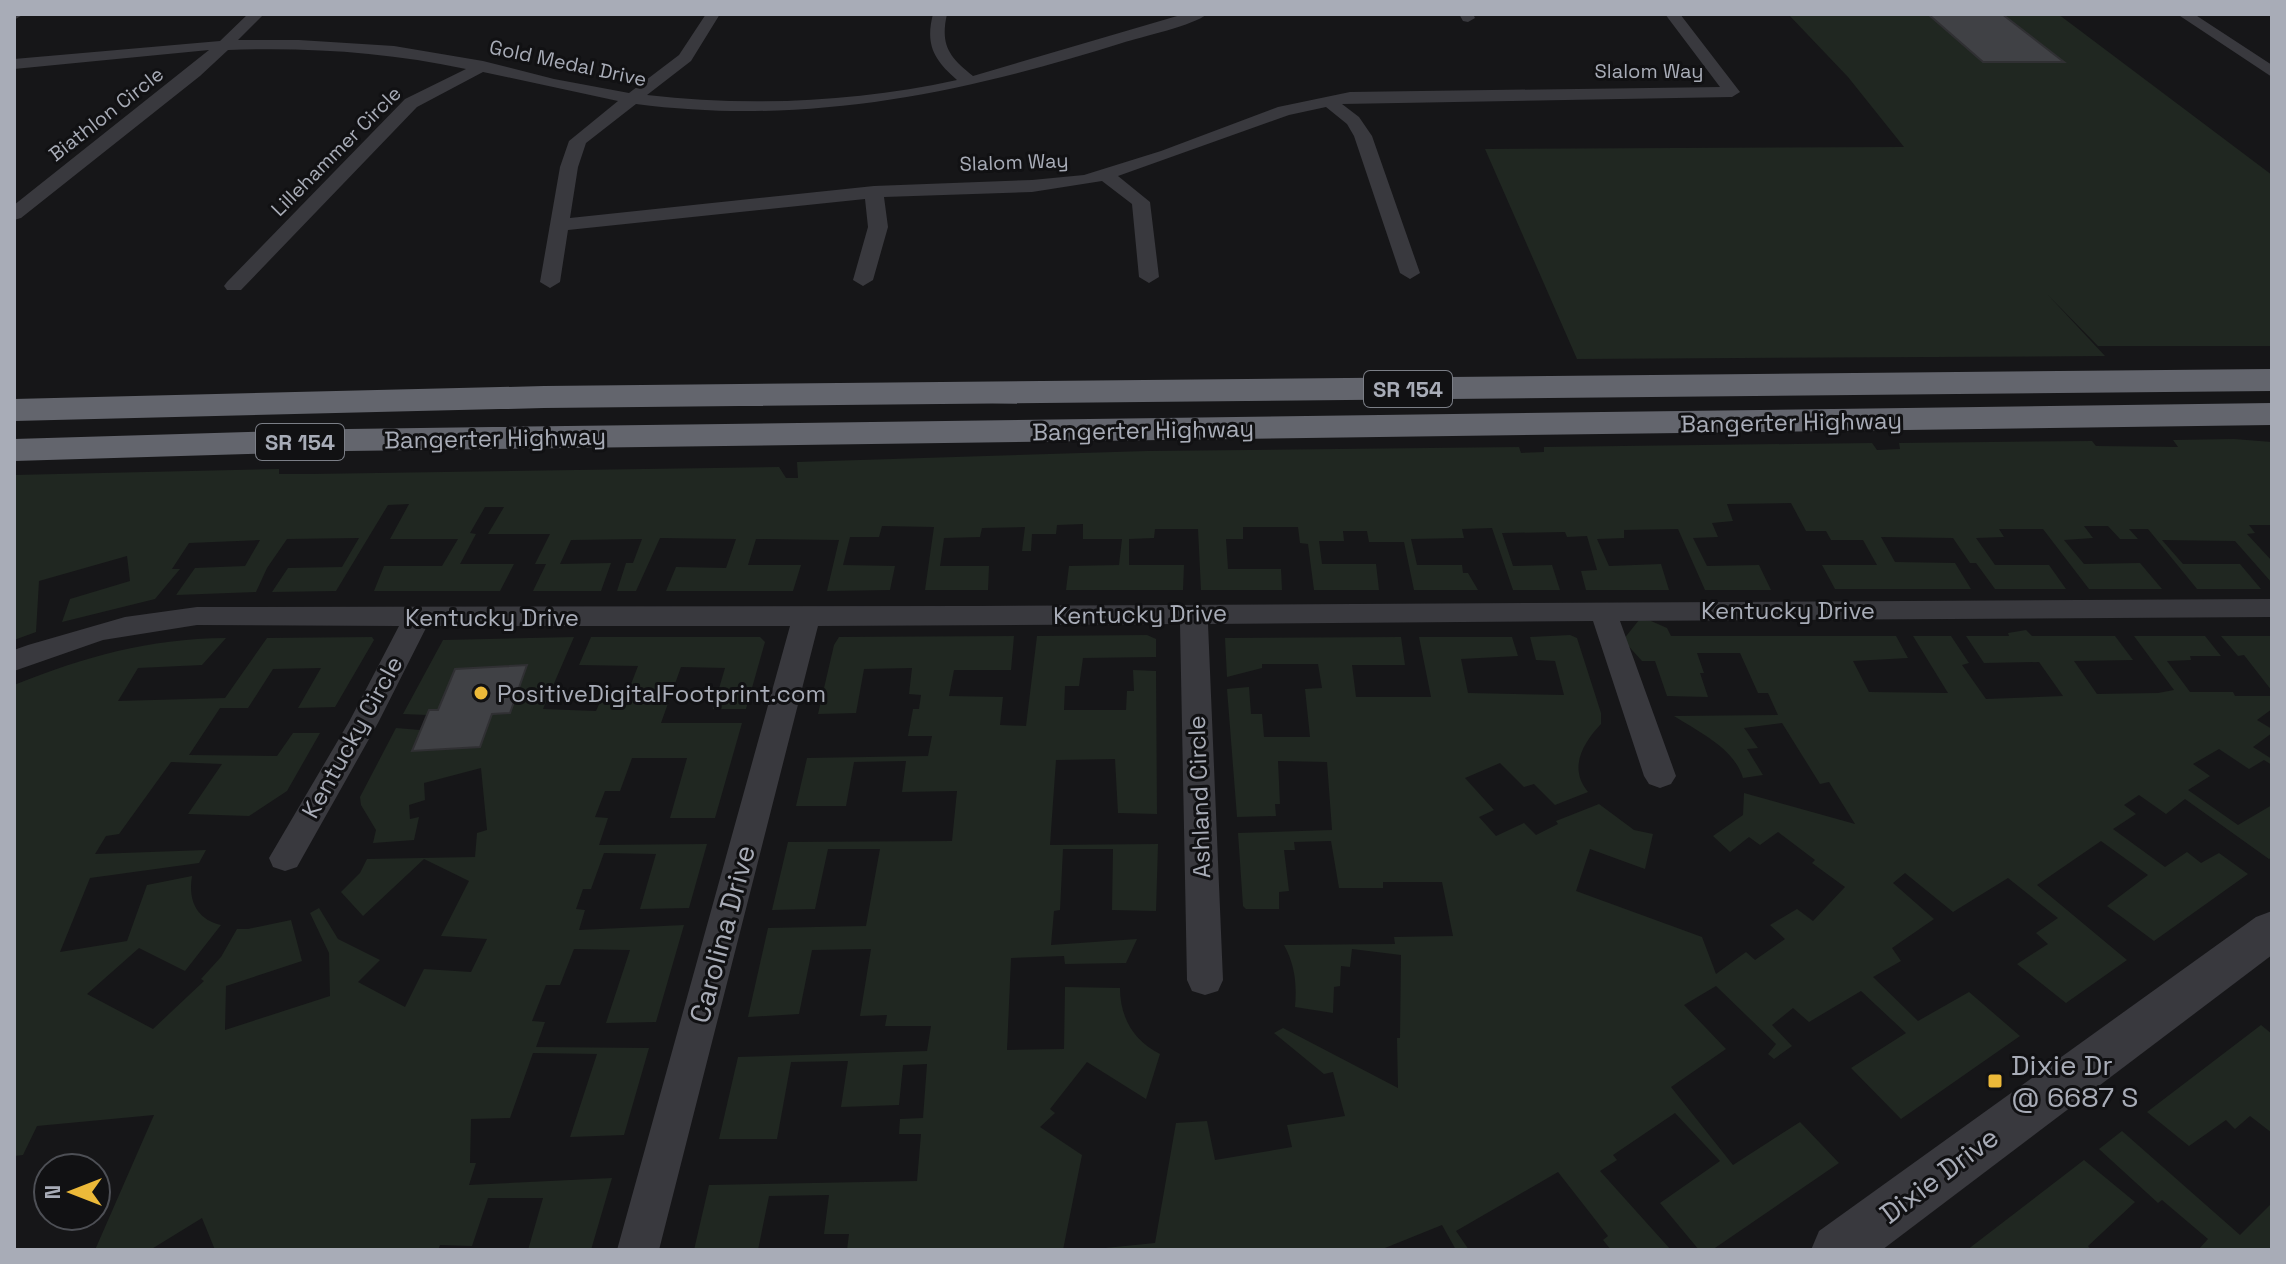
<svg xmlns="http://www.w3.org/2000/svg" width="2286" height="1264" viewBox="0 0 2286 1264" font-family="'Space Grotesk',sans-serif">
<rect width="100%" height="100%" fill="#161618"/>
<path fill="#202721" d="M1788 14H2058L2272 175V346H2098L2048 295 2105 356 1577 359 1485 149 1904 147 1848 77Z
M2234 439 2272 442V520L2270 525H2249L2255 533 2247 534 2272 561V583L2235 541 2162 540 2183 564H2240L2261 589H2197L2148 529H2129L2138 539H2120L2108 526H2084L2093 538 2064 540 2084 564 2140 563 2162 589H2089L2043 529H1999L2004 537 1976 538 1995 565H2049L2066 589H1995L1976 563H1970L1953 538 1881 537 1895 562 1955 563 1971 589H1835L1822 565H1877L1863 540H1831L1826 531H1806L1791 503 1727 504 1733 521 1712 523 1718 537 1693 538 1707 566 1759 565 1771 590H1705L1678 529 1624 530V538L1597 539 1609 566 1661 564 1669 590H1586L1581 571 1597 570 1587 536 1567 537 1565 532 1502 533 1513 566 1552 565 1560 590H1513L1492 528 1462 529 1464 538 1411 539 1417 565H1462L1463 573H1468L1478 590H1414L1404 542H1369L1367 531H1343L1344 541H1319L1322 564H1376L1379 590H1314L1308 544 1300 543 1298 527H1243V539H1226L1228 569H1281L1282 590H1201L1198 529H1155L1154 538 1129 539V565H1184L1183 590H1066L1069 566 1119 565 1122 539H1083V524L1057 525 1056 534H1032L1031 551H1022L1025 527 982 528 980 537 944 538 940 566H989L988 590H925L934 527 882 526 879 537H850L843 565 895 566 890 590 827 591 839 540 756 539 748 565H801L793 591H666L676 567 726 568 736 539 660 538 636 591H617L626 563H633L642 539 571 540 560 564 611 563 601 591H533L546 564H535L550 534H488L504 507H485L470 533 476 534 460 564H514L500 591H374L384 566H442L458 539H390L409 504 388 505 336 591 272 592 288 568 342 567 359 538 287 539 267 568 256 592 176 595 195 568 245 566 260 540 189 543 172 569H180L155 599 62 622 70 599 130 581 127 556 39 581 36 632 14 640V475L279 469V474H311L779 467 786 478H798L797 462 1147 451 1519 447 1521 453 1544 452V447L1872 443 1877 450 1900 449 1899 443 2092 441 2096 446 2178 447 2173 440Z
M1639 620 1651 621 1667 628 1671 636H1896L1908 658 1853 661 1869 692 1948 693 1913 636H1951L1969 663 1962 665 1986 699 2063 696 2039 662 1984 663 1966 636H2009L2008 633 2026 630 2032 636H2115L2133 660 2074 661 2097 694 2158 693 2174 690 2134 636H2205L2221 656H2190L2191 660 2167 661 2190 692H2233L2235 696H2272V709L2257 720 2272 729V733L2253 747 2272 759V765L2264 760 2249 769 2219 749 2193 764 2210 776 2188 790 2238 825 2272 805V857L2269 859 2185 799 2166 814 2139 795 2124 805 2136 814 2113 829 2165 867 2187 852 2201 863 2219 853 2248 874 2154 941 2107 906 2148 875 2101 841 2037 885 2127 960 2066 1003 2017 964 2048 944 2036 933 2058 918 2008 878 1953 912 1905 873 1893 883 1934 919 1892 948 1901 961 1873 977 1918 1021 1969 992 2020 1036 1901 1119 1851 1068 1906 1033 1861 991 1809 1022 1793 1008 1772 1025 1792 1046 1774 1059 1768 1054 1776 1044 1716 986 1684 1005 1726 1049 1671 1087 1733 1165 1800 1122 1839 1163 1712 1250H1699L1660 1203 1720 1161 1675 1113 1613 1155 1617 1160 1600 1171 1671 1250H1611L1603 1240 1608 1236 1558 1172 1456 1231 1469 1250H1456L1442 1225 1380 1250H1085L1155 1243 1176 1123 1207 1121 1215 1160 1292 1147 1287 1125 1345 1116 1333 1072 1324 1074 1274 1033 1283 1028 1398 1088 1397 1038H1400L1401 955 1352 949 1350 967 1341 966 1340 986 1334 987 1333 1013 1295 1007C1297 984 1295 965 1284 945L1395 944 1394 937 1453 936 1442 882H1383V888H1339L1331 841 1294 842 1295 850H1284L1289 891 1279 892V909H1246L1243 906 1238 833 1332 830 1327 762 1278 761 1280 804H1275L1276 816 1237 817 1227 689 1249 687 1251 714H1262L1264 737H1310L1305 689 1322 688 1318 664H1262V668L1227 677 1225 638 1401 637 1405 665H1352L1356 697H1431L1419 637H1512L1518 656 1461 659 1468 693 1564 695 1555 661 1536 660 1530 637 1570 635 1577 638 1601 713V724C1583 743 1568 768 1588 792L1555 805 1534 784 1524 787 1500 763 1465 778 1494 810 1479 817 1496 836 1524 823 1536 835 1558 824 1556 821 1599 804 1634 830 1653 834 1645 869 1590 849 1576 891 1702 937 1716 974 1746 952 1755 960 1785 939 1770 925 1797 909 1813 921 1845 887 1812 863 1815 860 1778 832 1760 845 1749 837 1730 852 1713 836 1743 815 1744 793 1855 824 1829 782 1820 784 1782 723 1744 728 1758 748 1747 749 1763 775 1743 778C1734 748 1699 732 1674 716L1778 715 1768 693H1758L1740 653H1697L1704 673H1700L1708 697 1667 696 1655 661H1642L1623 640Z
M1147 635 1156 639V657L1083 658 1079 686H1065L1064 710H1126L1127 691H1134L1133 670 1156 671 1157 814 1118 813 1115 759 1056 760 1050 845 1158 844 1156 911 1112 910 1113 849H1063L1060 910 1054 911 1051 945 1137 939 1126 963 1065 964 1064 956 1011 958 1007 1050 1064 1049 1065 987 1120 988C1120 1018 1134 1041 1160 1054L1146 1099 1087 1062 1050 1109 1055 1113 1040 1127 1082 1155 1063 1250H847L849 1234H824L829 1195 769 1196 758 1250H694L709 1185 917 1181 921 1134H899L900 1119 923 1118 927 1064 903 1065 899 1105 841 1107 848 1061 791 1062 777 1139H719L738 1057 927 1051 931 1026H885L887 1015 860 1016 871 949 812 950 799 1014 748 1017 768 928 866 926 880 849H828L815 909 772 910 788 842 952 841 957 791 902 792 906 761 854 762 846 806H796L807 758 928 756 932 736H908L913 709H919L921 695 909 694 912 668 864 669 856 713 818 714 834 645 839 637 1014 636 1011 670H954L949 696 1003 697 1000 725 1026 726 1037 636Z
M2221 636H2270L2272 691 2244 655 2238 656Z
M372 637 374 640 335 707 298 708 321 668 273 669 248 708H220L189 755 277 756 293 733H320L287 791 249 816 188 814 222 764 171 762 119 834 106 836 95 854 206 850 199 863 90 878 60 952 127 941 147 885 192 876C188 900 196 919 221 925L185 971 139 948 87 994 153 1029 204 981 201 979 221 957 237 929H248L291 920 302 961 226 986 225 1030 330 996 329 953 310 913 319 908 338 939 380 960 358 982 405 1007 424 969 471 972 487 939 441 936 469 881 424 859 363 916 341 892 360 873 367 859 475 857 477 833 487 830 481 768 424 783 425 800 409 805 410 819 419 817 414 840 373 843 376 830 361 805 360 797 396 728 420 730 413 751 480 747 492 714 510 713 526 665 455 669 438 710H429L427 715 403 714 443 640 574 637 543 709 596 711 601 700H625L638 666 579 665 591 637H760L765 642 746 709H713L725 668 681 667 661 723H742L715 818H670L687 758H632L620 791H605L595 817 608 818 599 845 707 844 689 908 640 909 656 854 604 853 591 889H583L576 909 585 910 579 930 684 925 656 1022 606 1023 630 950 574 949 560 985H546L532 1021 545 1022 536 1047 649 1048 624 1135 570 1137 597 1054 533 1053 510 1118 471 1119 470 1163H476L469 1185 612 1178 591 1250H528L543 1198H488L472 1246 440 1245 438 1250H215L202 1218 150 1250H95L154 1115 37 1126 23 1155 14 1156V685C87 656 147 639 226 638L202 665 138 668 118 701 225 698 267 638Z
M2261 1025 2272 1034V1133L2250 1116 2235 1129 2226 1120 2189 1146 2147 1112Z
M2122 1131 2240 1235 2272 1203V1250H2198L2208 1239 2162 1200 2158 1203 2099 1149Z
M2084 1160 2135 1202 2088 1246 2091 1250H1967Z"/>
<path fill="#404145" stroke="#303033" stroke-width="2" d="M1928 14H2002L2064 62H1983Z
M527 665 510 713 492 714 480 747 412 751 429 710H438L455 669Z"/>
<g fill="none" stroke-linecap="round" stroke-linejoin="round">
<path fill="#39393e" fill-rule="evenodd" d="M14 14H24L14 20Z
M248 14H264L238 40H299L394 46 483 61 554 79 629 93 679 55 706 14H720L691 61 647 95C750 107 856 102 957 80 934 60 925 45 933 14H947C940 45 949 57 973 76L1184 14H1207C1195 25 1141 37 1122 43 960 94 806 126 636 104L586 143 578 167 570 218 874 186 1032 180 1084 175 1161 151 1278 107 1350 92 1720 87 1665 14H1680L1740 92 1732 97 1342 104 1359 117 1372 136 1420 273 1410 279 1400 273 1354 136 1347 124 1326 107 1289 115 1118 176 1150 202 1159 277 1149 283 1139 277 1132 204 1102 181 1032 192 884 197 888 227 873 280 863 286 853 280 868 227 865 199 568 230 560 282 550 288 540 282 560 167 569 141 618 101 483 72 417 107 241 290H227L224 286 227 282 405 99 466 69C387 52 308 47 228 50L200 76 21 218 14 220V205L209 50 14 69V59L220 41Z
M1459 14H1473L1475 18 1468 22 1463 21Z
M2177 14H2194L2272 65V77Z
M2272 599V617L1620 621 1676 776 1671 784 1660 788 1649 784 1644 776 1593 621 1208 624 1223 980 1218 991 1205 995 1192 991 1187 980 1180 624 818 626 659 1250H617L790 626H427L378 723 297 867 285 871 273 867 269 858 350 720 399 626 197 625 103 640 14 671V650L28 645 125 617 197 607 975 606Z"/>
<path fill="#39393e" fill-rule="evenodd" d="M2272 911V955L1882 1250H1811L1819 1231 2256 917Z"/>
<path fill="#63656d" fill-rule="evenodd" d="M2272 369V391L544 408 14 421V399L544 386Z
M2272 403V425L348 451 14 461V439L348 429Z"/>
</g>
<g fill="#ecb939" stroke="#111113" stroke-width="3">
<circle cx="481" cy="693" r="8"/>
<rect x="1987" y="1073" width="16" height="16" rx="4"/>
</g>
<g text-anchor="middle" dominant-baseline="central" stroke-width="6" stroke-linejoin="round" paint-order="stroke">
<g font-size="20" fill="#a8acb7" stroke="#111113">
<text transform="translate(568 63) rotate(12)">Gold Medal Drive</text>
<text x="1649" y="71">Slalom Way</text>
<text transform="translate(106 114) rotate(-38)">Biathlon Circle</text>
<text transform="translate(336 151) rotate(-45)">Lillehammer Circle</text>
<text transform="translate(1014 162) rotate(-2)">Slalom Way</text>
</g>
<g fill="#111113" stroke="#7b7e86" stroke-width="2">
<rect x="1364" y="371" width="88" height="36" rx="6"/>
<rect x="256" y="424" width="88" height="36" rx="6"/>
</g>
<g font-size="22" font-weight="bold" fill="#a8acb7">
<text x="1408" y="389">SR 154</text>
<text x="300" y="442">SR 154</text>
</g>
<g font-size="24" fill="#a8acb7" stroke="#111113">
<text transform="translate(1791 422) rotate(-1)">Bangerter Highway</text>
<text transform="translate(1143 430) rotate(-1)">Bangerter Highway</text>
<text transform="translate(495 438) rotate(-1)">Bangerter Highway</text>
<text x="1788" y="610">Kentucky Drive</text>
<text transform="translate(1140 614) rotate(-1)">Kentucky Drive</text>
<text x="492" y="617">Kentucky Drive</text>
<text transform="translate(352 737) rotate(-61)">Kentucky Circle</text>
<text transform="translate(1199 797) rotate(-92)">Ashland Circle</text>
</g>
<g font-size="24" fill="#a8acb7" stroke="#111113" text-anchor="start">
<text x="497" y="693">PositiveDigitalFootprint.com</text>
</g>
<g font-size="28" fill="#a8acb7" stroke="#111113">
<text transform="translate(722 934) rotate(-75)">Carolina Drive</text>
<text transform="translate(1939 1175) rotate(-37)">Dixie Drive</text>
</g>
<g font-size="28" fill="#a8acb7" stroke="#111113" text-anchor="start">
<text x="2011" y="1065">Dixie Dr<tspan x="2011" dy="32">@ 6687 S</tspan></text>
</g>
</g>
<rect width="2286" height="1264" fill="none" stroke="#a8acb7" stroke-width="32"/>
<g transform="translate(72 1192) rotate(270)"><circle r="38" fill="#111113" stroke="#4d4f55" stroke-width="2"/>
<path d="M0-6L14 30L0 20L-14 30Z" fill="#ecb939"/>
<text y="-12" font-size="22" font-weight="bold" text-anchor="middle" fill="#a8acb7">N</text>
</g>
</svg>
